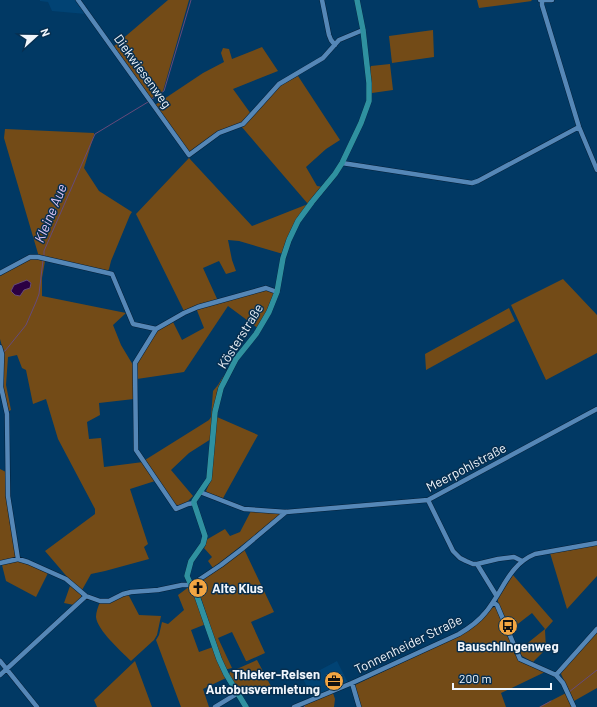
<svg xmlns="http://www.w3.org/2000/svg" width="597" height="707" viewBox="0 0 597 707" font-family="Barlow,sans-serif">
<rect width="100%" height="100%" fill="#013964"/>
<path fill="#014374" d="M40 0H76L86 14 52 11 48 2 40 1Z
M337 661 348 683 313 698 303 679Z"/>
<path fill="#734b17" d="M168 0H189L163 91 150 99 113 47Z
M477 0H531L532 1 479 8Z
M433 30 434 57 392 63 389 36Z
M262 47 278 71 233 89 251 114 242 123 219 132 194 151H188L155 105 203 73 224 62 221 53 223 48 229 49 232 59Z
M390 64 393 90 372 93 370 68 371 66Z
M298 76 340 140 326 149 306 167 317 186 323 187 308 203 283 254 239 241 228 240 232 260 236 271 226 274 219 261 203 268 218 301 184 311 136 214 189 158 252 226 308 204 241 126 280 86Z
M5 129 94 133V135L84 168 99 191 132 212 130 215 111 261 109 269 107 272 39 257 4 138Z
M30 258 45 261 42 278V296L126 313 113 325 121 345 133 365 134 399 99 403 100 415 87 422 89 439 101 438 104 467 143 462 155 481 130 489 148 544 144 547 149 559 105 571 91 574 82 590 69 579 45 551 95 514V509L58 439 46 399 33 404 26 370 22 368 17 355 8 357 6 385 11 410 9 411 4 395 3 385 4 354 0 339V276Z
M563 279 597 315V353L546 380 511 305Z
M266 289 276 293 259 329 228 306 184 372 137 379 136 364 157 330 172 320 182 340 204 328 196 308Z
M509 308 515 321 426 370 425 354Z
M224 375 217 391 211 439 189 453 171 470 193 496 186 503 180 506 174 504 145 460 209 420 211 417 213 391 218 385Z
M217 417 258 435 222 500 208 494 206 491 211 480Z
M0 469 6 472 16 556 15 558 0 561Z
M251 511 278 513 280 515 213 568 208 561 212 557 204 548 206 545V540L225 529 230 536 240 532Z
M597 545V576L567 609 550 553Z
M244 549 274 612 251 622 265 653 247 661H246L232 632 218 638 232 668 228 669H226C215 644 208 618 199 592L201 591 197 583Z
M17 561 27 563 48 573 36 597 6 581 2 565Z
M513 575 553 621 545 630 546 649 533 662 522 656 519 650 545 629 532 613 510 630 498 602V599Z
M70 586 81 595V598L74 605 64 603Z
M190 586 206 624 191 630 199 652 213 647 226 678 203 689 209 707H181L156 640 159 635 162 622 168 624 184 610 178 595Z
M128 594 139 615 161 616 157 635 154 640 131 661C122 652 97 630 96 617 96 612 98 607 100 602Z
M495 607 497 609 519 661 545 672 501 693 506 707H361L355 685 459 636 474 626 491 608Z
M597 630V688L574 701 561 674 562 671Z
M257 660 273 690 254 692 253 687 238 690 229 675 230 672Z
M135 661 152 707H97L94 700Z
M333 693 335 699 334 707H305L303 706Z
M566 693 573 707H539Z"/>
<path fill="#2b0043" stroke="#664a7a" d="M27 280 31 283 30 288 24 290 20 296 15 295 11 291 14 285Z"/>
<g fill="none" stroke-linecap="round" stroke-linejoin="round">
<path stroke="#664a7a" stroke-width="1" d="M152 99 164 91 191 0
M44 256V251L95 134 148 102
M2 352 5 351 26 325 36 302 39 294 43 260
M569 692 597 670
M304 706 305 707
M540 707 551 701"/>
<g stroke="#062038" stroke-width="5.5">
<path id="minor" d="M78 0 189 155 219 133 243 124 279 84 323 58 339 40 363 30
M322 0 329 35 331 40 335 45
M540 0H552
M542 0V5L579 127 597 170
M342 163 472 183 478 181 579 127
M0 273 30 257H38L112 274 133 324 156 329
M0 347 2 354 1 387 7 414 8 496 18 559
M200 492 244 509 286 512 428 500 597 409
M428 500 453 551 460 558 466 561 473 564H477L496 595 497 596
M194 503 188 504 176 509 136 450 135 363 156 329 184 313 198 307 266 288 277 292
M0 563 18 559 28 562 66 579 86 596 100 601H109L123 594 131 592 158 590 182 585H191L221 565 242 549 286 512
M477 564 498 559 514 557 522 561
M493 602 497 605 520 659 556 675 563 683 574 707
M0 661 37 707
M0 675 86 596
M556 675 597 629
M352 683 359 707
M215 707 238 693
M294 707 352 683 459 634C469 628 478 622 485 613 503 592 508 565 535 554L597 543"/>
</g>
<g stroke="#062038" stroke-width="6">
<path id="major" d="M246 707 226 674 219 659 197 596 191 585 187 576 191 561 203 544 205 536 194 503V501L209 479 215 412 221 388 236 359 256 334 269 312 277 292 283 258 289 240 298 221 312 202 335 174 342 163 361 123 369 101V83L363 30 357 0"/>
</g>
<use href="#minor" stroke="#5587b7" stroke-width="4.5"/>
<use href="#major" stroke="#2f91a0" stroke-width="5.5"/>
</g>
<defs>
<g id="church-disc" transform="scale(1)"><circle r="9.5" fill="#f2a542" stroke="#072f50"/><path d="M-1.2-6h2.4v3.5h3.3v2.4h-3.3V6h-2.4V-.1h-3.3v-2.4h3.3Z" fill="#111"/></g>
<g id="bus-disc" transform="scale(1)"><circle r="9.5" fill="#f2a542" stroke="#072f50"/><path d="M-5-6H5V4H4V6H2V4H-2V6H-4V4H-5ZM-3.5-4V0h7V-4ZM-3.5 1.2v1.5H-2V1.2ZM2 1.2v1.5H3.5V1.2Z" fill="#111"/></g>
<g id="office-disc" transform="scale(1)"><circle r="9.5" fill="#f2a542" stroke="#072f50"/><path d="M-6-3h4V-5.5h4V-3h4V5H-6ZM-1-4.5V-3h2v-1.5ZM-6 0V1H6V0Z" fill="#111"/></g>
</defs>
<g fill-rule="evenodd">
<use href="#church-disc" x="198" y="588"/>
<use href="#bus-disc" x="508" y="626"/>
<use href="#office-disc" x="334" y="681"/>
</g>
<g text-anchor="middle" dominant-baseline="central" stroke-width="3" stroke-linejoin="round" paint-order="stroke">
<g font-size="13" fill="#f0f5fb" stroke="#072f50">
<text transform="translate(143 71) rotate(54)">Diekwiesenweg</text>
<text transform="translate(240 336) rotate(-58)">Kösterstraße</text>
<text transform="translate(466 467) rotate(-28)">Meerpohlstraße</text>
<text transform="translate(408 644) rotate(-26)">Tonnenheider Straße</text>
</g>
<g font-size="13" font-weight="bold" fill="#f0f5fb" stroke="#072f50" text-anchor="start">
<text x="212" y="588">Alte Klus</text>
<text x="508" y="646" text-anchor="middle">Bauschlingenweg</text>
<text x="320" y="674" text-anchor="end">Thieker-Reisen<tspan x="320" dy="15">Autobusvermietung</tspan></text>
</g>
<g font-size="14" font-style="italic" fill="#ddc3f3" stroke="#072f50">
<text transform="translate(50 213) rotate(-67)">Kleine Aue</text>
</g>
</g>
<g transform="translate(36 36) rotate(69)" stroke="#072f50" stroke-width="3" paint-order="stroke">
<path d="M0-3L7 15L0 10L-7 15Z" fill="#f0f5fb"/>
<text y="-6" font-size="11" font-weight="bold" text-anchor="middle" fill="#f0f5fb">N</text>
</g>
<path d="M453 683v6h98v-6" fill="none" stroke="#f0f5fb" stroke-width="2"/>
<text x="459" y="683" font-size="12" fill="#f0f5fb" stroke="#072f50" stroke-width="3" paint-order="stroke">200 m</text>
</svg>
